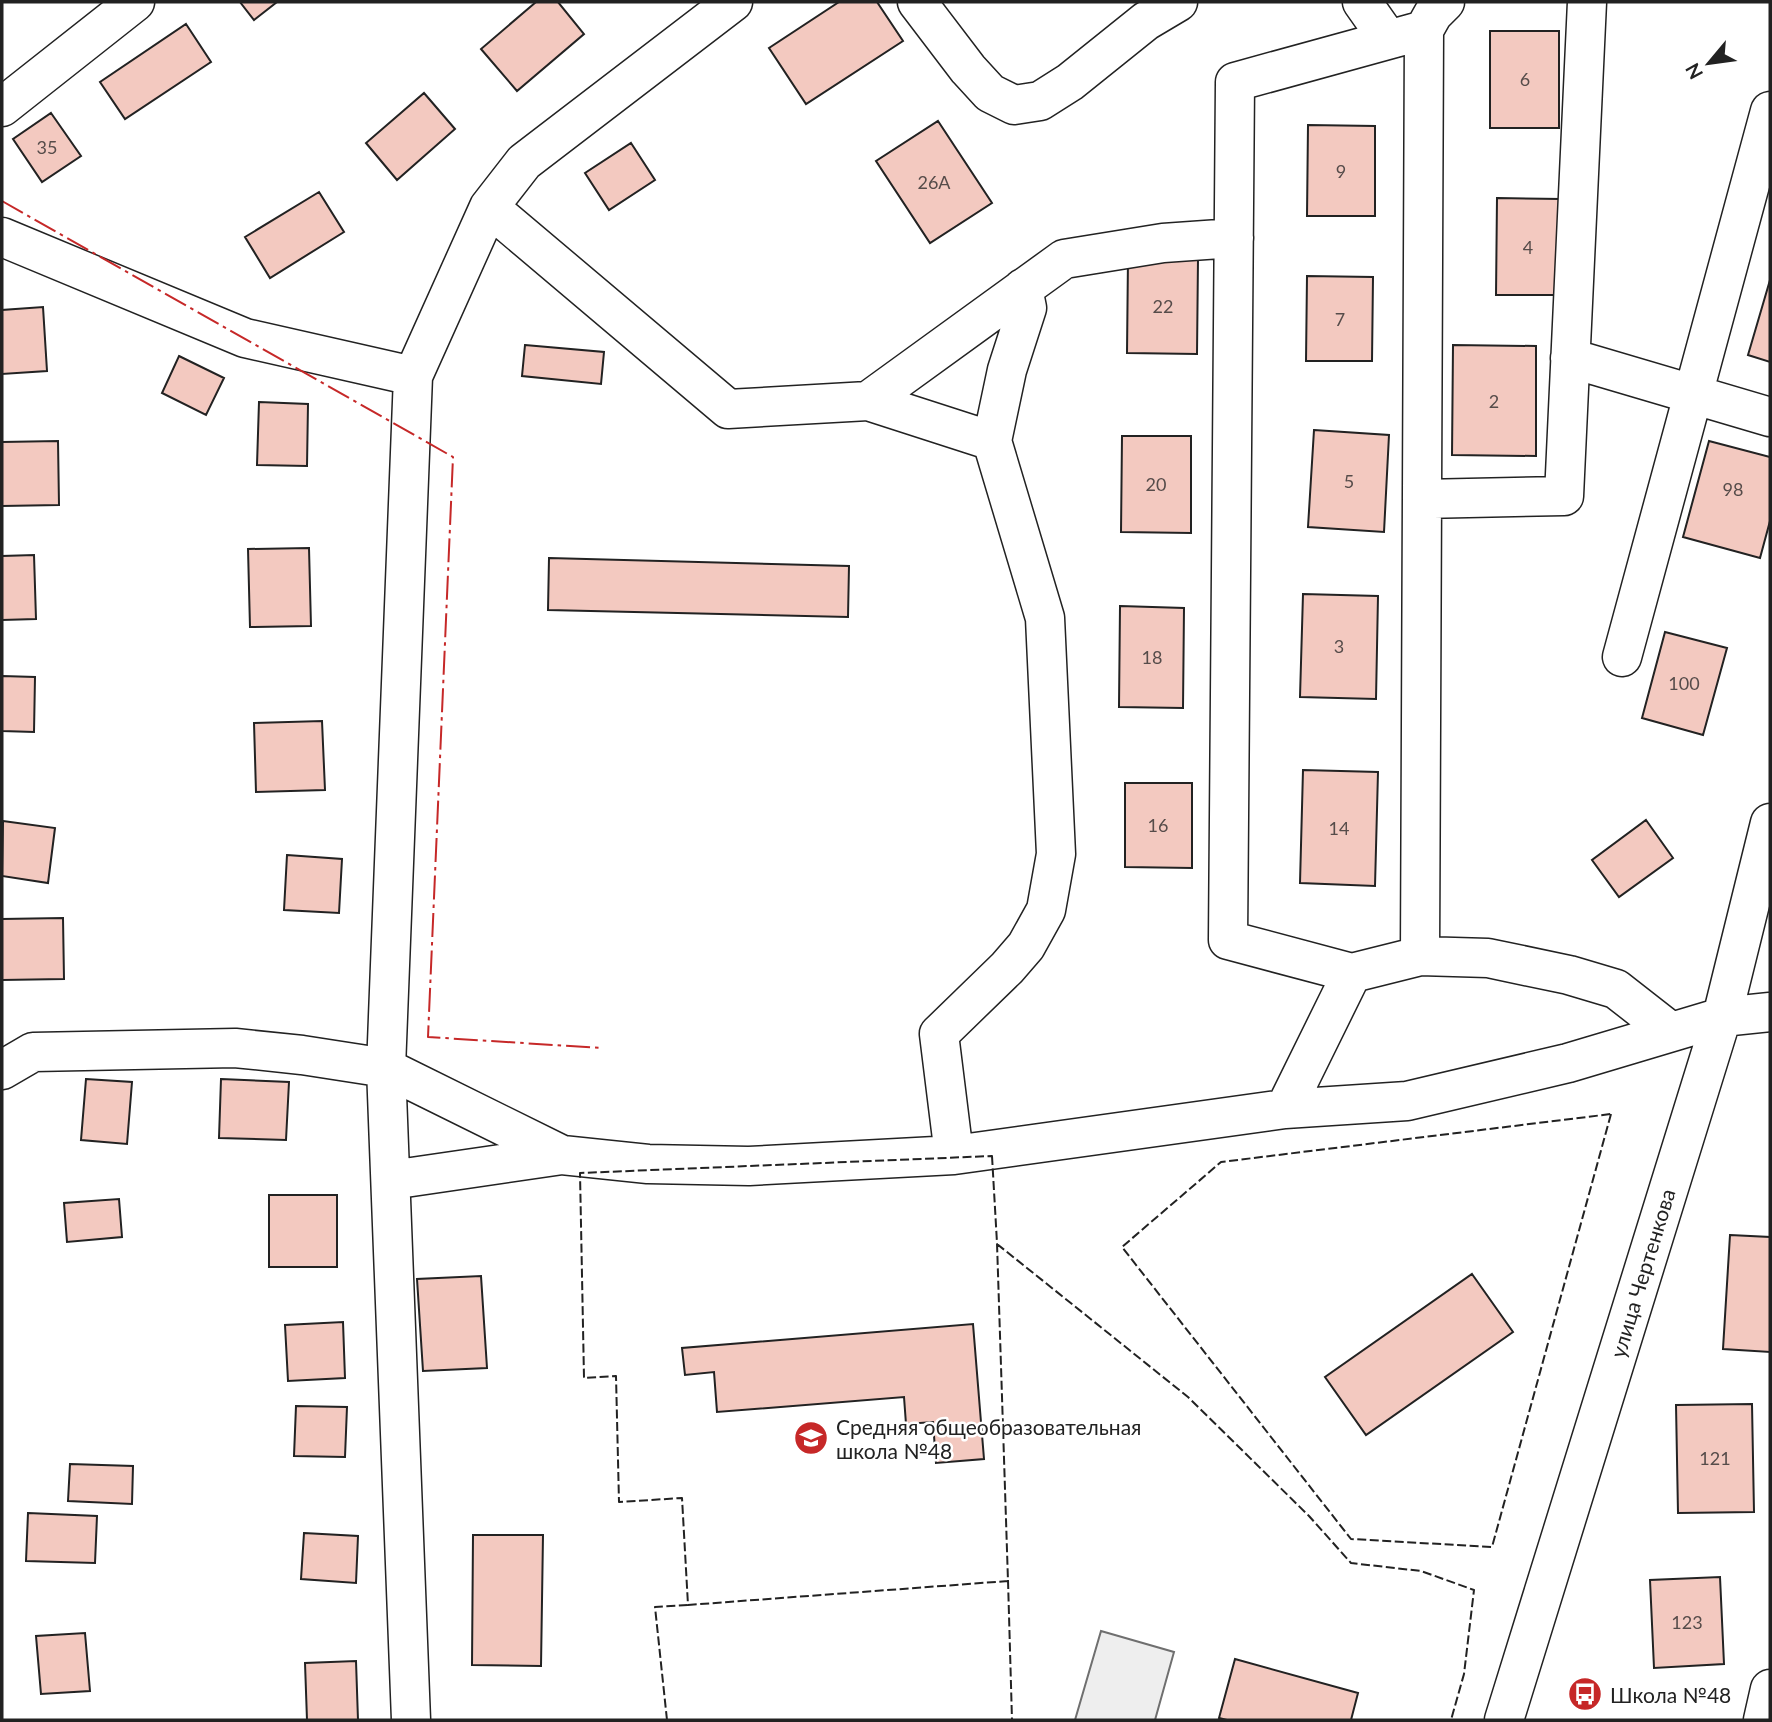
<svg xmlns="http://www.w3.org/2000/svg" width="1772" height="1722" viewBox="0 0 1772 1722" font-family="Lato,sans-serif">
<rect width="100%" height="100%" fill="#fff"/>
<path fill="#eee" stroke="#6f6f6f" stroke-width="2" d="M1101 1631 1174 1652 1155 1720H1075Z"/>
<path fill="#f3c9c0" stroke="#222" stroke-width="2" d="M240 2H277L254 20Z
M536 2H558L584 34 517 91 481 49Z
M839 2H877L903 41 806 104 769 48Z
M186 24 211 62 125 119 100 82Z
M1490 31H1559V128H1490Z
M424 93 455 129 397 180 366 143Z
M51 113 81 156 42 182 13 139Z
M938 121 992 203 930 243 876 161Z
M1308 125 1375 126V216H1307Z
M631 143 655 180 609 210 585 173Z
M319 192 344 232 270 278 245 237Z
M1497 198 1561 199 1560 295H1496Z
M1128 258 1198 259 1197 354 1127 353Z
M1307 276 1373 277 1372 361H1306Z
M1770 280V362L1748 355Z
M43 307 47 371 2 374V310Z
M525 345 604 352 601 384 522 376Z
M1453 345 1536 346V456L1452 455Z
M179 356 224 378 206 415 162 393Z
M259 402 308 404 307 466 257 465Z
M1314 430 1389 435 1384 532 1308 527Z
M1122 436H1191V533L1121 532Z
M58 441 59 505 2 506V442Z
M1709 441 1770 457V521L1760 558 1683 537Z
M309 548 311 626 250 627 248 549Z
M34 555 36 619 2 620V556Z
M549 558 849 566 848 617 548 610Z
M1303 594 1378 596 1376 699 1300 697Z
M1120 606 1184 608 1183 708 1119 707Z
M1665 632 1727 648 1703 735 1642 718Z
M2 676 35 677 34 732 2 731Z
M322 721 325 790 256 792 254 723Z
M1303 770 1378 772 1375 886 1300 883Z
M1125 783H1192V868L1125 867Z
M1646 820 1673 858 1619 897 1592 860Z
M3 821 55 828 48 883 2 876Z
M287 855 342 859 339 913 284 910Z
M63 918 64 979 2 980V919Z
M86 1079 132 1082 127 1144 81 1140Z
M221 1079 289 1082 286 1140 219 1138Z
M269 1195H337V1267H269Z
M119 1199 122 1237 67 1242 64 1203Z
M1730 1235 1770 1237V1352L1723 1349Z
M1472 1274 1513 1332 1366 1435 1325 1377Z
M481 1276 487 1368 423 1371 417 1279Z
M343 1322 345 1378 288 1381 285 1325Z
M973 1324 984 1459 936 1463 933 1422 906 1424 904 1397 717 1412 714 1372 685 1375 682 1348Z
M1752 1404 1754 1512 1678 1513 1676 1405Z
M296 1406 347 1407 345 1457 294 1456Z
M70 1464 133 1466 132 1504 68 1501Z
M28 1513 97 1516 95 1563 26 1561Z
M304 1533 358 1536 356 1583 301 1579Z
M473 1535H543L541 1666 472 1665Z
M1720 1577 1724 1664 1654 1668 1650 1580Z
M85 1633 90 1691 41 1694 36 1636Z
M1235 1659 1358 1693 1351 1720H1227L1219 1718Z
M356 1661 358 1720H307L305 1663Z"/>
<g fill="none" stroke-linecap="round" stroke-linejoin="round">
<g stroke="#222" stroke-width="41">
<path id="minor" d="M917 2 968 69 990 93 1014 105 1040 101 1070 82 1146 21 1178 2
M1362 2 1388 39
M1424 30 1433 14 1445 2
M2 107 135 2
M489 207 728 409 868 401 1064 259 1163 243 1234 238
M2 237 245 338 413 376
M1570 358 1770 417
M868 401 992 441 1045 618 1056 854 1046 910 1026 946 1007 968 939 1034 954 1155
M992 441 1007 370 1027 308 1023 288
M1422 499 1564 496 1587 2
M1622 657 1770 111
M1420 956 1488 958 1569 975 1616 989 1671 1032
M2 1070 33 1052 235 1048 302 1055 386 1068 562 1155
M1285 1109 1352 973 1420 956 1424 30 1235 82 1228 940 1352 973
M391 1180 562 1155 648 1164 749 1166 954 1155 1285 1109 1407 1101 1568 1063 1722 1017 1770 1012
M411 1720 386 1068 413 376 489 207 524 162 733 2
M1504 1720 1722 1017 1770 823
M1763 1720 1770 1689"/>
</g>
<use href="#minor" stroke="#fff" stroke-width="38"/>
<path stroke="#222" stroke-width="2" stroke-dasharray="9 3.5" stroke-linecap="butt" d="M1611 1114 1492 1547 1351 1539 1122 1247 1221 1162Z
M992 1156 997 1243 1008 1581 688 1605 682 1498 619 1502 616 1376 584 1378 580 1173Z
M997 1244 1188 1397 1309 1516 1351 1563 1421 1571 1474 1590 1464 1674 1451 1720
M1008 1580 1012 1720
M667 1720 655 1607 689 1605"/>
<path stroke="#c62828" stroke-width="2" stroke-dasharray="24 5 3.5 5" stroke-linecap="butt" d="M2 201 453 457 428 1037 601 1048"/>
</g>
<defs>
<g id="school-disc" transform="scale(1.75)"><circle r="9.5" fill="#c62828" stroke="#fff"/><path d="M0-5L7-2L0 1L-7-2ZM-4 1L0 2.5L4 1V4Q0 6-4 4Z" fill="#fff"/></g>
<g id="bus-disc" transform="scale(1.75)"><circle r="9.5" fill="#c62828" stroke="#fff"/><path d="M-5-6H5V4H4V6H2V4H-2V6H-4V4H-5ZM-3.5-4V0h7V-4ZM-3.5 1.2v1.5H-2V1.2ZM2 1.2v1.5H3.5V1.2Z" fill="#fff"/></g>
</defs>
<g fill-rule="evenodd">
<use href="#school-disc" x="811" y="1438"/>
<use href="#bus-disc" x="1585" y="1694"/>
</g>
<g text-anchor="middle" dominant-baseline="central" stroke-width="5" stroke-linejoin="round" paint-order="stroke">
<g font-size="18" fill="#564c4a">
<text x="1525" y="79">6</text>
<text x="47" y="147">35</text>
<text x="1341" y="171">9</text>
<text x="934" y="182">26А</text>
<text x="1528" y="247">4</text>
<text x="1163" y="306">22</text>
<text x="1340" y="319">7</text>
<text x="1494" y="401">2</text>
<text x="1349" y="481">5</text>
<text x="1156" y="484">20</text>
<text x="1733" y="489">98</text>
<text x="1339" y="646">3</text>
<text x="1152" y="657">18</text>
<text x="1684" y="683">100</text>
<text x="1158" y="825">16</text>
<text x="1339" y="828">14</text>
<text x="1715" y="1458">121</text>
<text x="1687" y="1622">123</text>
</g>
<g font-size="21" fill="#222" stroke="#fff">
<text transform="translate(1642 1273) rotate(-73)">улица Чертенкова</text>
</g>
<g font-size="21" fill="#222" stroke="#fff" text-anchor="start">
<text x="836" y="1426">Средняя общеобразовательная<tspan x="836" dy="24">школа №48</tspan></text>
<text x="1610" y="1694">Школа №48</text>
</g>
</g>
<rect width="1772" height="1722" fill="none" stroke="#222222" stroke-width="7"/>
<g transform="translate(1709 63) rotate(241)" stroke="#ffffff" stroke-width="5" paint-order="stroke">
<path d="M0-5L12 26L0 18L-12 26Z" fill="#222222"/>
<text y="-10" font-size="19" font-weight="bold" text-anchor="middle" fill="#222222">N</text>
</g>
</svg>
